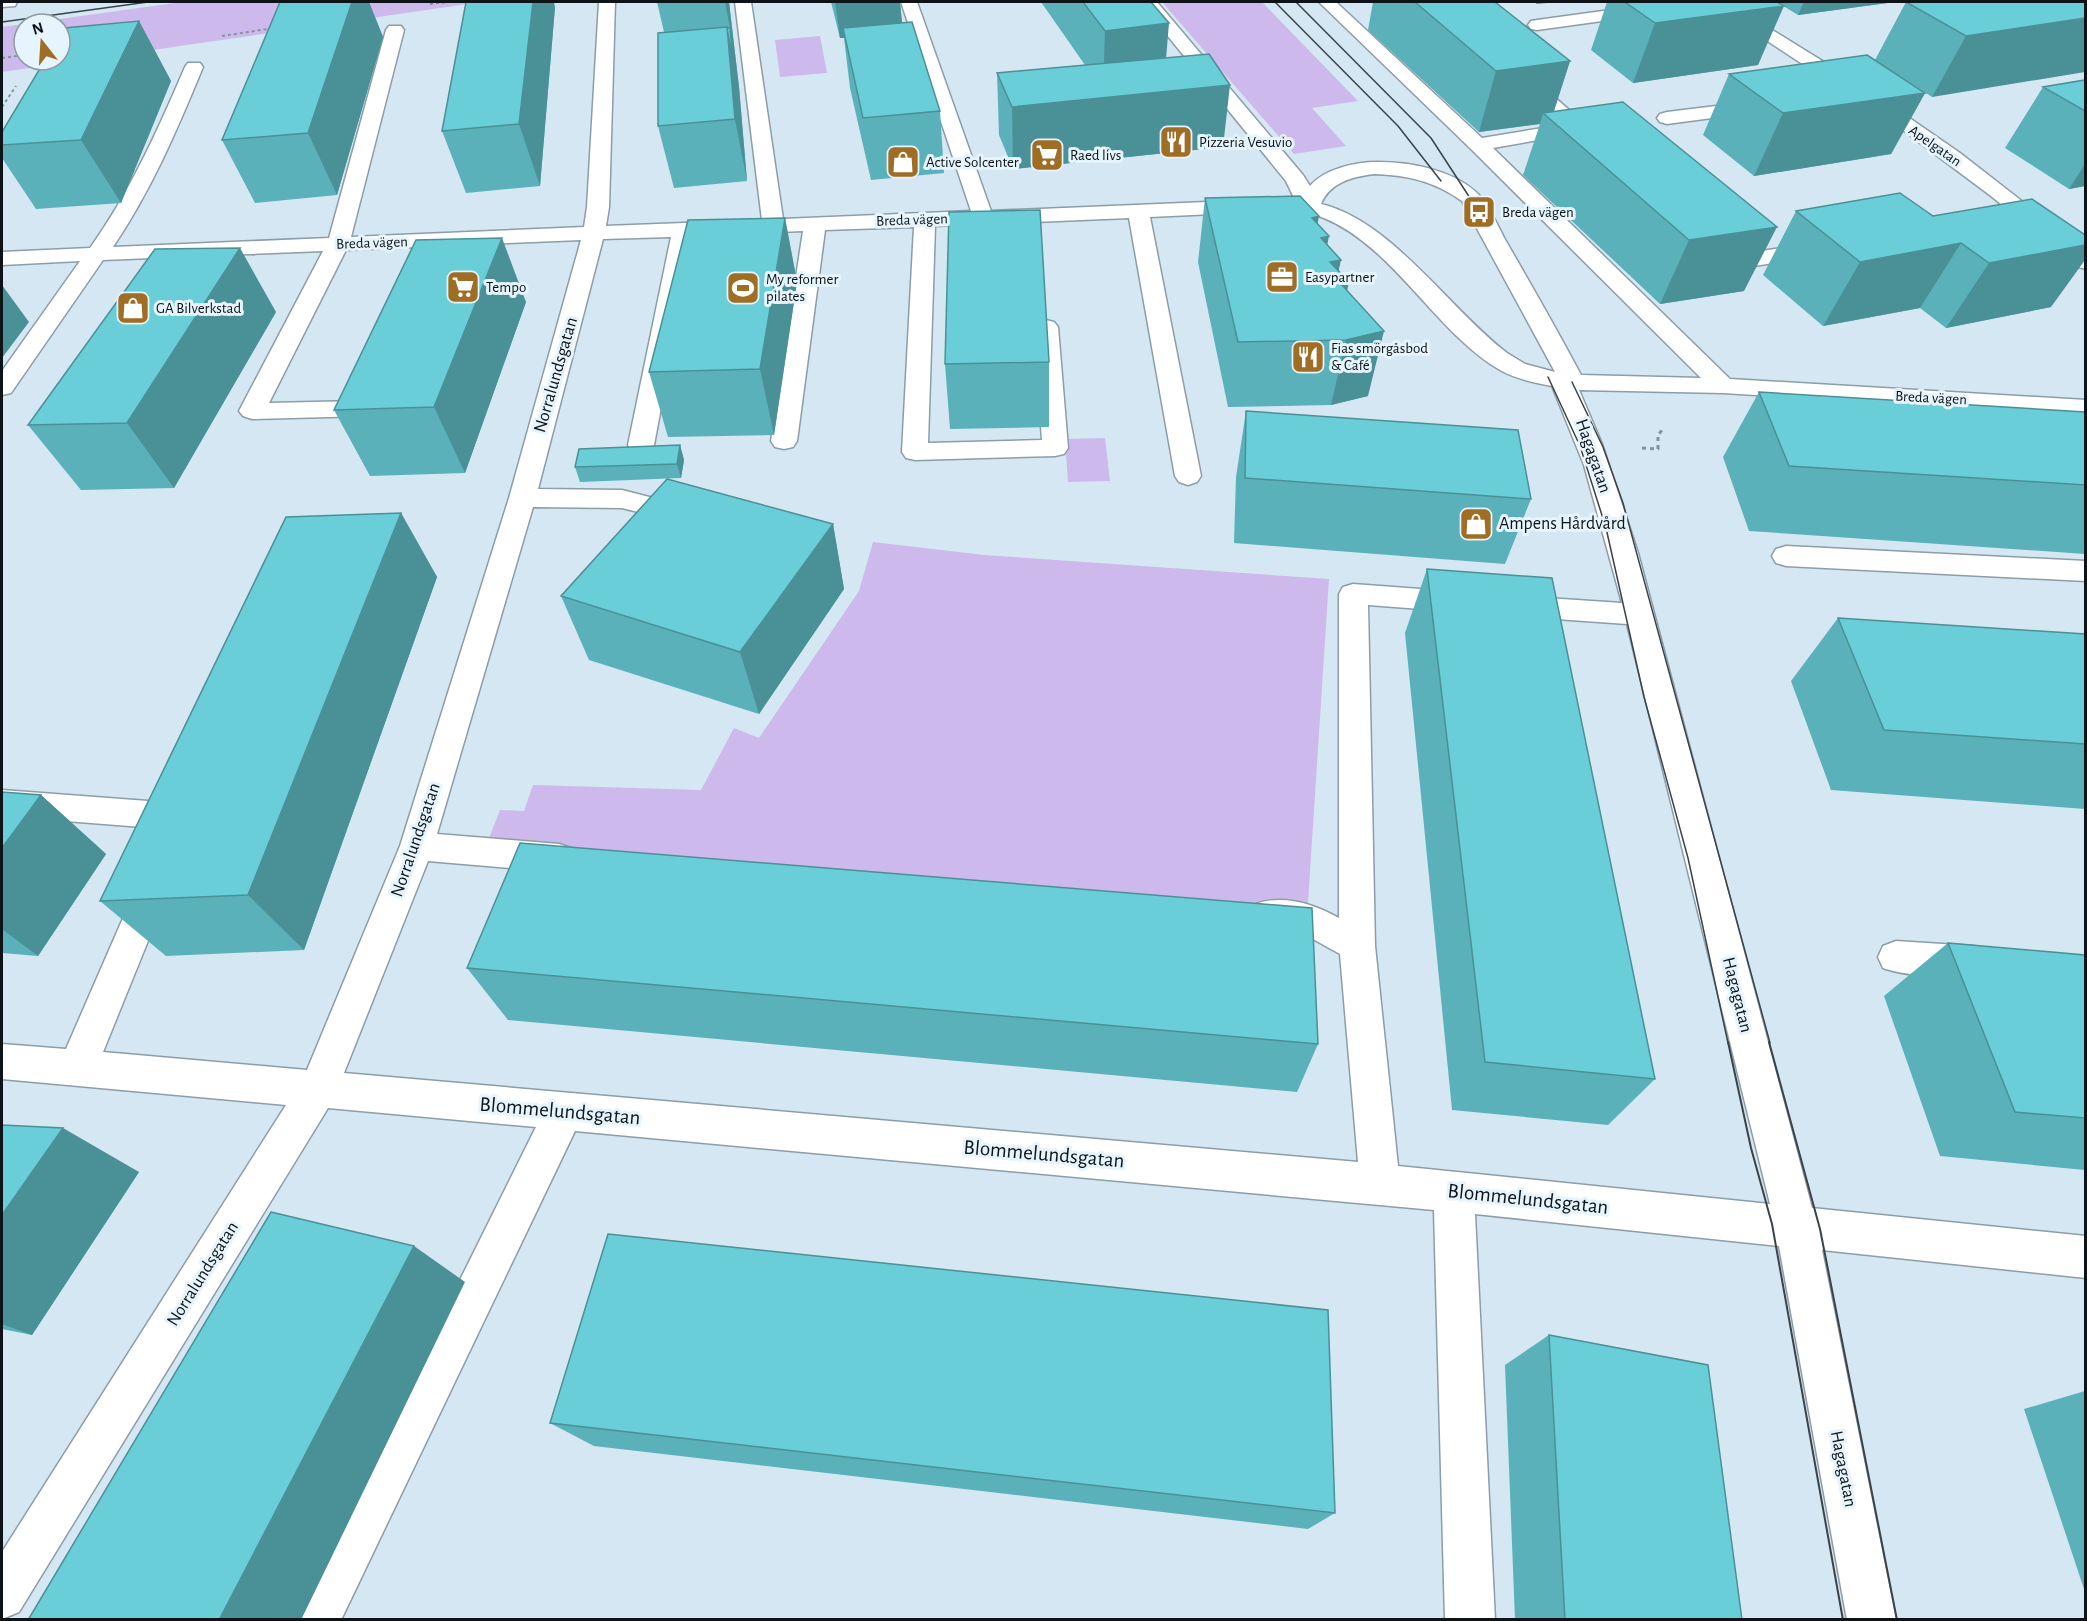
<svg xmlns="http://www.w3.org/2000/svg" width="2087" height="1621" viewBox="0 0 2087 1621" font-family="'Alegreya Sans',sans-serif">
<rect width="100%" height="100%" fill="#d5e7f3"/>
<path fill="#ceb9ec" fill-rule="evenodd" d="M182 2H481L2 72V27ZM24 24H60V60H24Z
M1162 2H1262L1358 101 1312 108 1346 146 1294 154Z
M820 36 827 73 780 77 775 40Z
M1105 438 1110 481 1068 482 1065 439Z
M873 542 984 555 1329 579 1307 918 484 851 500 810 524 811 533 785 701 790 734 728 759 738 859 591Z"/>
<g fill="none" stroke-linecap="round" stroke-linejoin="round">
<g stroke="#8c9da8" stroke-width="3">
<path id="minor" d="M2 2H17L15 6 2 7Z
M599 2H615L609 207 606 226 762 220 735 2H751L783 219 971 211 901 2H917L991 211 1279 199 1295 200 1286 181 1140 2H1157L1303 175 1310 186C1324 169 1355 162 1377 162 1410 162 1450 169 1476 192 1489 204 1498 227 1507 243 1532 286 1557 330 1581 375L1701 378 1471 149 1319 2H1336L1482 138 1555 126 1560 123 1514 82 1512 78 1514 74H1528L1576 116 1581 125 1567 135 1493 148 1730 379 2086 400V416L1723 393 1579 390 1602 444 1638 553 1812 1208 2086 1236V1278L1822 1250 1896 1620H1847L1779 1246 1475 1214 1495 1620H1445L1434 1210 575 1131 341 1620H291L536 1127 328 1108 19 1612 2 1619V1552L286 1105 2 1079V1044L66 1049 140 879 152 874 164 879 169 889 103 1052 307 1070 400 846 509 498 581 240 346 250 269 403 358 401 363 393 372 390 381 393 384 398 376 413 367 416 252 419 243 416 239 411 323 251 103 260 11 393 2 395V371L80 261 2 265V252L90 248C130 192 158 130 185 67L188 63H200L203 67C177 130 151 191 113 247L329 238 386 30 389 26H401L404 30 351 237 584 227 587 207ZM1374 174C1407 175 1434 181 1462 201L1555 372 1525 364 1507 353C1450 310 1392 221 1321 204 1330 182 1352 177 1374 174ZM1279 211C1294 213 1310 212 1324 218 1393 246 1437 334 1500 370 1516 379 1535 383 1552 386L1584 465 1622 603 1515 596 1505 599 1501 606 1505 613 1515 616 1627 624 1770 1204 1398 1166 1375 946 1368 605 1461 612 1471 609 1475 602 1471 595 1461 592 1353 584 1343 587 1339 594V918C1314 904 1284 894 1256 904L1250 915 1256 926 1268 930 1302 933 1340 954 1358 1162 344 1073 428 861 559 872 571 868 576 858 571 848 559 844 437 834 533 507 622 508 686 524 696 521 700 515 696 509 622 490 538 489 603 239 671 237 628 445 632 451 641 453 650 451 654 445 693 236 803 231 771 441 775 447 784 449 793 447 797 441 825 230 914 227 902 452 906 458 915 460 1055 456 1064 454 1068 448 1058 327 1054 322 1046 320 1038 322 1034 327 1042 440 928 443 935 226 1129 218 1175 476 1179 482 1188 485 1197 482 1201 476 1150 217Z
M1708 2H1727L1866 88 1960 153 2086 251V269L2078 267 1991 196 1900 128Z
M1647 5 1653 6 1656 10 1653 14 1537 30 1531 29 1528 25 1531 21 1537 20Z
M1757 101 1764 103 1767 107 1764 111 1667 124 1660 122 1657 118 1660 114 1667 112Z
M1817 243 1825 245 1828 250 1825 255 1754 266 1746 264 1743 259 1746 254 1754 252Z
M1786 546 2086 561V581L1786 566 1776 563 1772 556 1776 549Z
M2 790 148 801C165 806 185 816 193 832L186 848 174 852 162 848 157 837 142 827 2 816Z
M1896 941 1973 946 1986 951 1991 962 1986 973C1964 981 1905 976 1883 968L1878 957 1883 946Z"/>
</g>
<path stroke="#84929a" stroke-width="2" stroke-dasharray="3 3" stroke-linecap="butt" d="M430 4 449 2
M222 36 274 28
M2 58 24 55
M2 107 16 86"/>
<path stroke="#84929a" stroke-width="3" stroke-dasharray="4 4" stroke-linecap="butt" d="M1642 448 1658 449V435L1663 429"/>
<use href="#minor" fill="#fff" fill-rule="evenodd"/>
<path stroke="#3a4348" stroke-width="1.5" d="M1275 2 1398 126 1441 181
M1296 2 1431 138 1470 198
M2 22 148 2
M1548 377 1580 446 1606 528 1644 697 1688 858 1728 1043
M1572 382 1603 447 1623 503 1770 1043"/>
<path stroke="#3a4348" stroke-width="2" d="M1728 1042 1751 1148 1772 1224 1843 1620
M1769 1042 1820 1229 1897 1620"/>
</g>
<path fill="#5ab1ba" d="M280 2H369L383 37 337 195 255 203 222 140Z
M657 2H729L739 87 747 181 674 188 658 126 664 32Z
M831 2H900L902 23 940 111 944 173 871 180 850 88 844 38H840Z
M1041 2H1151L1166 58 1223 147 1013 169 999 135 997 73 1085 65Z
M1373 2H1495L1570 61 1554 111 1744 291 1660 304 1523 175 1540 124 1479 132 1368 30Z
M1607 2H1895L1798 15 1780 4 1758 65 1633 83 1591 50Z
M1906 2H2085L1932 97 1899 75 1925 93 1891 154 1754 176 1703 135 1729 74 1875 60Z
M555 7 540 186 466 193 442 131Z
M139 21 171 81 121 203 36 209 2 158V132Z
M2085 80V186L2069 189 2005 148 2043 87Z
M1900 193 2051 307 1946 328 1920 308 1823 326 1763 275 1796 211Z
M1205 198 1318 224 1339 271 1349 282 1347 290 1368 396 1331 405 1228 407 1198 262Z
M785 218 797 282 774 435 668 437 649 372Z
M526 302 465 473 370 476 334 410Z
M276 312 174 488 81 490 28 425Z
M1049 362V427L950 429 945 364Z
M1759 392 2085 412V554L1749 531 1723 457Z
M1246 411 1531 499 1505 564 1234 543 1236 477Z
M680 445 684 460 681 478 580 482 575 467Z
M401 513 437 577 304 950 166 956 100 901Z
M833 524 844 589 759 714 589 660 561 596Z
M1427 569 1655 1079 1608 1125 1452 1110 1405 633Z
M1838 618 2085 634V809L1831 790 1791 681Z
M2 792 41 795 106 854 38 956 2 953Z
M1948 943 2085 955V1170L1940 1156 1884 996Z
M467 968 1318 1044 1297 1092 508 1020Z
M2 1125 139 1172 32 1335 2 1329Z
M1549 1335 1742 1620H1515L1505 1365Z
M2085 1391V1592L2024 1409Z
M550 1423 1335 1513 1308 1529 594 1446Z"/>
<path fill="#4a9097" d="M352 2H369L383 37 337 195 308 133Z
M533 2H554L555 7 540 186 519 124Z
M725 2H729L739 87 747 181 735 119 727 27 733 61 730 28Z
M835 2H900L903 33 843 28 844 38H840Z
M1537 2H1559L1536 4Z
M1804 2H1895L1798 15Z
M1784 6 1758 65 1633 83 1655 23Z
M2085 18V72L1932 97 1966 36Z
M139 21 171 81 121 203 81 140Z
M1169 23 1164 83 1103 91 1105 31Z
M1570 61 1551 120 1543 113 1540 124 1479 132 1496 71Z
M1230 85 1223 147 1013 169 1012 107Z
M1925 93 1891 154 1754 176 1783 113Z
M2085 164V186L2069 189Z
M1319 216 1307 280 1312 218Z
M785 218 797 282 774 435 760 369Z
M1777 227 1744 291 1660 304 1689 240Z
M1329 236 1316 301 1321 238Z
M502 238 526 302 465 473 434 407Z
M1961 243 1920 308 1823 326 1860 262Z
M2085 245V260L2051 307 1946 328 1989 263Z
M240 248 276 312 174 488 127 423Z
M1341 260 1327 324 1330 262Z
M1349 282 1336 340 1341 284Z
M2 285 29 322 2 358Z
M1384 331 1368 396 1331 405 1346 340Z
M680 445 684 460 681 478 677 464Z
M401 513 437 577 304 950 248 895Z
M833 524 844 589 759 714 740 652Z
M41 795 106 854 38 956 2 929V848Z
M63 1128 139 1172 32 1335 2 1324V1215Z
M414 1246 465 1282 301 1620H219Z"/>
<path fill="#69ced8" stroke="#4a9097" stroke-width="1.5" d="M280 2H352L308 133 222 140Z
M466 2H533L519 124 442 131Z
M1083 2H1151L1169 23 1105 31Z
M1415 2H1495L1570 61 1496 71Z
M1625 2H1777L1784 6 1655 23Z
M1906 2H2085V18L1966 36Z
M139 21 81 140 2 145V132L45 60H60V34L64 28Z
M912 22 940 111 863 118 843 28Z
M727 27 735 119 658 126V33Z
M727 28H730L733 61Z
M1209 54 1230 85 1012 107 997 73Z
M1867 55 1925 93 1783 113 1729 74Z
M2085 80V111L2043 87Z
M1623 102 1777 227 1689 240 1543 113Z
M1900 193 1933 216 2032 199 2085 235V245L1989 263 1961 243 1860 262 1796 211Z
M1300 196 1319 216 1312 218 1329 236 1321 238 1341 260 1330 262 1349 282 1341 284 1384 331 1346 340 1238 342 1205 198Z
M1040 210 1049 362 945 364 949 212Z
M785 218 760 369 649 372 688 220Z
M502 238 434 407 334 410 416 240Z
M240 248 127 423 28 425 155 249Z
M1759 392 2085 412V485L1789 466Z
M1246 411 1518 430 1531 499 1245 478Z
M680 445 677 464 575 467 579 449Z
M667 479 833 524 740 652 561 596Z
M401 513 248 895 100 901 286 517Z
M1427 569 1552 578 1655 1079 1485 1062Z
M1838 618 2085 634V744L1884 730Z
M2 792 41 795 2 848Z
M520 843 1312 908 1318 1044 467 968Z
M1948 943 2085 955V1118L2015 1112Z
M2 1125 63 1128 2 1215Z
M271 1212 414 1246 219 1620H28Z
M608 1234 1328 1310 1335 1513 550 1423Z
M1549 1335 1708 1365 1742 1620H1565Z"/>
<defs>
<g id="restaurant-square" transform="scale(1.725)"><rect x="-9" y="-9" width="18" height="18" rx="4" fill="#a06d24" stroke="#e5f4fd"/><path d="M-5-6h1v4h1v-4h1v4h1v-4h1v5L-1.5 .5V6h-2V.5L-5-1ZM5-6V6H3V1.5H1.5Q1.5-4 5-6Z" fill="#fff"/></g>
<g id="supermarket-square" transform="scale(1.725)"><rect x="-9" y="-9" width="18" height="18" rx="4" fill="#a06d24" stroke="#e5f4fd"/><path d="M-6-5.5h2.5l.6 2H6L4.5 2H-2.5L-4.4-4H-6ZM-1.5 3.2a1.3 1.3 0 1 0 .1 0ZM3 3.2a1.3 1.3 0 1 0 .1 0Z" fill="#fff"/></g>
<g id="shop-square" transform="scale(1.725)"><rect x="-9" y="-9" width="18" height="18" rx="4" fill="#a06d24" stroke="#e5f4fd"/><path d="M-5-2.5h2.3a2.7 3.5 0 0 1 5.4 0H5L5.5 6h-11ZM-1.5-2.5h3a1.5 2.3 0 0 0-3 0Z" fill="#fff"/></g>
<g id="bus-square" transform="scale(1.725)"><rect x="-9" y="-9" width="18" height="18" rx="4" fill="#a06d24" stroke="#e5f4fd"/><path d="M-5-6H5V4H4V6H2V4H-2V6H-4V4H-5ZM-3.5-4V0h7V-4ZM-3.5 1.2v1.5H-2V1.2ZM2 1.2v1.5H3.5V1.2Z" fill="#fff"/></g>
<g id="office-square" transform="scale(1.725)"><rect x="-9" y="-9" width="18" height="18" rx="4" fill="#a06d24" stroke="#e5f4fd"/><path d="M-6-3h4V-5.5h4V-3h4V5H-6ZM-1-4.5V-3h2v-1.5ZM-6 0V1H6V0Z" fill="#fff"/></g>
<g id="stadium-square" transform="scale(1.725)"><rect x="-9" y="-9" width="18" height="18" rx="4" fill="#a06d24" stroke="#e5f4fd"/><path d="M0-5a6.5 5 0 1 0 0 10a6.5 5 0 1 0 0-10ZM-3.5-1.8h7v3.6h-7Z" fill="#fff"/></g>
</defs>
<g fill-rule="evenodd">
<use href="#restaurant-square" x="1176" y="142"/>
<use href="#supermarket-square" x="1047" y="155"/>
<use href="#shop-square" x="903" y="162"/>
<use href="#bus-square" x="1479" y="212"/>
<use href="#office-square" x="1282" y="277"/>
<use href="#supermarket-square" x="463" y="287"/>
<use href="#stadium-square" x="743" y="288"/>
<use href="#shop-square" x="133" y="308"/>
<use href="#restaurant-square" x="1308" y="357"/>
<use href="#shop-square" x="1476" y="524"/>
</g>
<g text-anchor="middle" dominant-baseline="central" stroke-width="6" stroke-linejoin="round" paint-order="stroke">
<g font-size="15" fill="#0d1316" stroke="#e5f4fd" text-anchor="start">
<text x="1199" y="142">Pizzeria Vesuvio</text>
<text x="1070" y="155">Raed livs</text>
<text x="926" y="162">Active Solcenter</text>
<text x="1502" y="212">Breda vägen</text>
<text x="1305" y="277">Easypartner</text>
<text x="766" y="279">My reformer<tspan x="766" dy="17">pilates</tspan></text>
<text x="486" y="287">Tempo</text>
<text x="156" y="308">GA Bilverkstad</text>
<text x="1331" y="348">Fias smörgåsbod<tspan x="1331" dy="17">&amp; Café</tspan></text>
</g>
<g font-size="15" fill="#0d1316" stroke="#e5f4fd">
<text transform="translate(1935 146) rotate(35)">Apelgatan</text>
<text transform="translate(912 220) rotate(-2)">Breda vägen</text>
<text transform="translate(372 243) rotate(-2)">Breda vägen</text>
<text transform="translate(1931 398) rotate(3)">Breda vägen</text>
</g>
<g font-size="18" fill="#0d1316" stroke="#e5f4fd">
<text transform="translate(556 375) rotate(-74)">Norralundsgatan</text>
<text transform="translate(1593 456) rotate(71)">Hagagatan</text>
<text transform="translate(416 840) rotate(-71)">Norralundsgatan</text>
<text transform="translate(1737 995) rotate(76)">Hagagatan</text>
<text transform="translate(203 1274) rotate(-58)">Norralundsgatan</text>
<text transform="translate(1843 1469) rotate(79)">Hagagatan</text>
</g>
<g font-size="18" fill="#0d1316" stroke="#e5f4fd" text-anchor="start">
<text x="1499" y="524">Ampens Hårdvård</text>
</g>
<g font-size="21" fill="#0d1316" stroke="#e5f4fd">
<text transform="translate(560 1111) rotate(5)">Blommelundsgatan</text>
<text transform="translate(1044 1154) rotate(5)">Blommelundsgatan</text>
<text transform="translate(1528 1199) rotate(6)">Blommelundsgatan</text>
</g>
</g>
<rect width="2087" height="1621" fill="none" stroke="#0d1316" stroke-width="6"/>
<g transform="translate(42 42) rotate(343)"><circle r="28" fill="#e5f4fd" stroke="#8f9aa1" stroke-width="1.5"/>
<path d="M0-4.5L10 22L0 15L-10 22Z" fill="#a06d24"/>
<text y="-9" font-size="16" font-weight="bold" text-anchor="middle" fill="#0d1316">N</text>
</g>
</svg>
